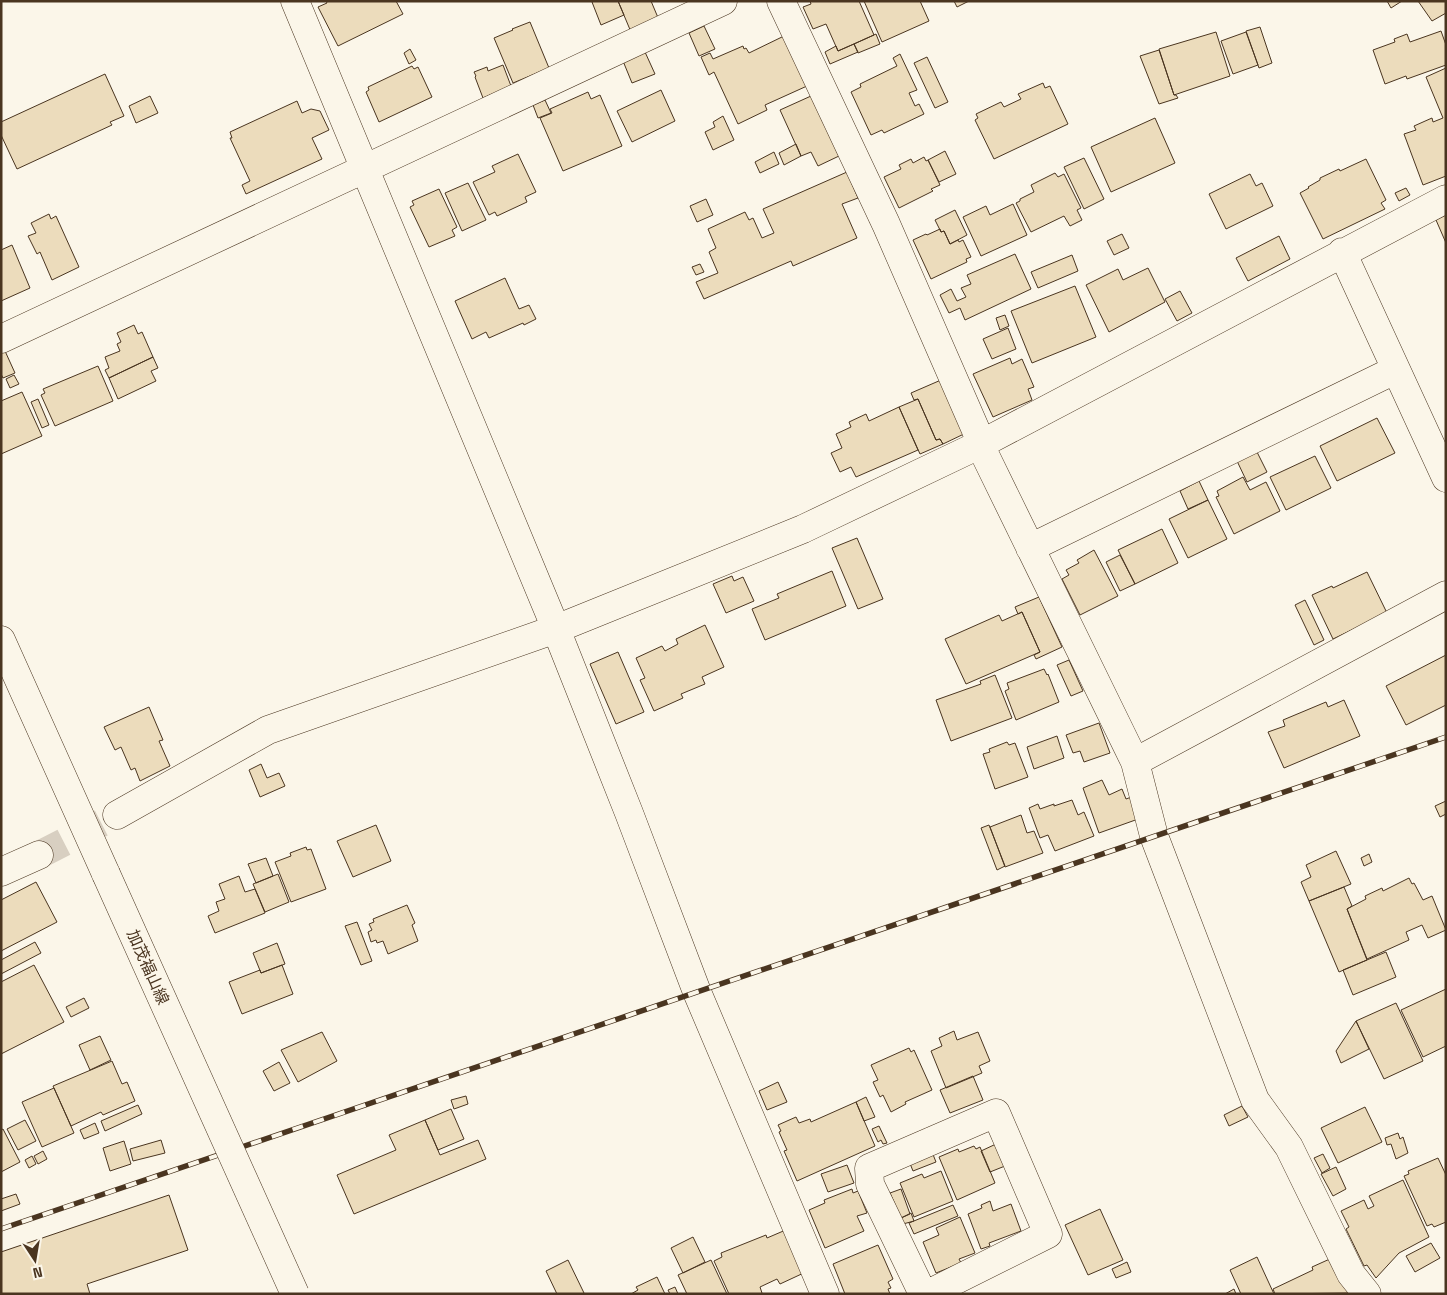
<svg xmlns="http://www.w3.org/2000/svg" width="1447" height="1295" viewBox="0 0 1447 1295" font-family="'Space Grotesk','Noto Sans JP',sans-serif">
<rect width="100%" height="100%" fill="#fbf6e9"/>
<path fill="#ecdcbc" stroke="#4a3520" d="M326 1H396L403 14 338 46 318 7 327 3Z
M595 1H618L624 15 601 25 592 2Z
M618 1H651L659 20 631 32Z
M810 1H859L874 35 838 51 826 24 813 29 803 7 811 4Z
M864 1H920L929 21 882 42Z
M954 1H969L957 7Z
M1387 1H1402L1391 8Z
M1418 1H1446V13L1432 21Z
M530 22 549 68 513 83 494 38 513 30 512 29Z
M704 26 715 49 699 56 689 33Z
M1260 27 1272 63 1259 68 1246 31Z
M1441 31 1446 45V65L1407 79 1406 76 1385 84 1373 50 1395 42 1394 39 1407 34 1410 42Z
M1216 32 1230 76 1174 95 1159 49Z
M1246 32 1258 65 1233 74 1221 41Z
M876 34 880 44 858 53 854 44Z
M784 36 807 86 765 105 767 110 738 124 714 72 709 75 701 57 710 53 713 59 743 46 744 49 746 48 749 53Z
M854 44 858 52 830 64 825 52 836 46 838 51Z
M410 49 416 60 409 64 404 53Z
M1159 50 1174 95H1176L1178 98 1159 104 1140 56Z
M645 52 655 74 632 83 623 61Z
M900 54 917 90 909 93 915 106 919 104 924 114 884 133 882 130 871 135 851 92 861 87 860 84 897 66 893 58Z
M927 57 948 102 935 108 914 63Z
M503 65 511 86 483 98 475 77 476 76 474 72 487 67 488 71Z
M412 66 414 69 418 67 432 97 379 122 366 92 369 90 368 87Z
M1446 68V176L1423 185 1404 134 1416 130 1414 126 1432 118 1433 122 1443 118 1426 77Z
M105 74 124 116 110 122 112 125 17 169 1 135V122Z
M1043 83 1045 88 1050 86 1068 124 994 159 975 120 978 118 976 114 1001 102 1004 107 1021 99 1018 94Z
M661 90 675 121 632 142 617 111Z
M588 92 591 99 600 95 622 146 563 171 540 118 552 113 550 109Z
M150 96 158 113 136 123 129 106Z
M811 96 839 156 818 166 811 152 801 156 780 110Z
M545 100 551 113 538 118 533 105Z
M297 101 302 113 311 109 320 111 329 130 312 138 322 159 246 194 242 185 250 181 230 138H232L230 132Z
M723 116 734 140 713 150 705 132 715 127 713 122Z
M1155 118 1175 163 1111 192 1091 147Z
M796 144 801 156 784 165 779 153Z
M945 151 956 174 939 182 928 160Z
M774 152 779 164 760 173 755 162Z
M518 154 536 192 525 197 527 202 497 216 495 212 489 215 473 182 495 172 492 166Z
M924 157 926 161 928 160 940 185 931 189 933 191 899 208 884 177 901 169 899 165 911 159 913 163Z
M1084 158 1104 199 1084 209 1064 167Z
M1366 159 1386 200 1381 203 1385 209 1323 239 1300 193 1309 188 1308 187 1320 180V178L1339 169 1340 171Z
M847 172 858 198 842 204 857 238 793 266 791 261 704 299 696 282 718 273 709 252 716 248 708 229 745 212 749 220 753 218 762 238 774 233 763 209Z
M1055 173 1058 177 1064 174 1081 208 1077 210 1082 220 1070 226 1064 216 1031 232 1016 203 1020 201V199L1034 192 1031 185Z
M1250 174 1256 186 1262 183 1273 206 1226 229 1209 194Z
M468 183 486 220 462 231 445 193Z
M1406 188 1410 195 1399 201 1395 193Z
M439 189 457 227 452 230 455 236 429 247 410 207 414 205 412 201Z
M706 199 713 215 697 222 690 206Z
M1013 204 1027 235 981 256 963 217 986 206 990 215Z
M955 210 967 235 950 244 944 231 941 232 935 220Z
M49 214 51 219 56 216 79 267 52 280 40 252 37 254 28 236 36 233 31 223Z
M1446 215V243L1436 220Z
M940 229 941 232 944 231 950 244 958 240 959 242 963 240 971 257 966 259 967 262 931 279 913 240 926 234 927 235Z
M1122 234 1129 248 1114 255 1107 241Z
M1279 236 1290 259 1248 281 1236 258Z
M12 245 30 288 1 301V250Z
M1015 254 1031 289 965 320 960 308 949 313 940 295 951 289 957 301 966 297 961 288 971 284 967 275Z
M1072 255 1078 271 1038 288 1031 272Z
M700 264 704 272 696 275 692 267Z
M1148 268 1165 302 1109 332 1086 285 1118 269 1123 280Z
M505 278 519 309 529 305 536 319 524 325 523 323 489 338 486 332 472 339 455 301Z
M1075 286 1096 337 1032 363 1011 311Z
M1180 291 1192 313 1177 321 1165 299Z
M1005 315 1009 326 1000 330 996 318Z
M134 325 138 334 142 332 153 357 109 378 105 370 109 368 105 357 120 351 117 344 121 342 117 333Z
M1008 328 1016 349 992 359 983 339Z
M5 351 15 373 3 378 1 374V353Z
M153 357 158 368 151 371 156 381 118 399 109 378Z
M1010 358 1012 364 1022 359 1034 387 1028 389 1032 400 993 417 973 374Z
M98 366 113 401 55 426 41 395 45 393 43 389Z
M14 375 19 384 10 388 6 379Z
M941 380 966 433 943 444 940 439 936 440 918 399 914 400 911 393Z
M22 392 42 436 1 454V401Z
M38 399 49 425 42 428 31 402Z
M918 399 936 440 940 439 943 444 920 454 899 407Z
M899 407 918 450 856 477 851 467 840 472 831 453 842 448 836 434 851 427 849 422 866 414 869 421Z
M1377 418 1395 453 1337 481 1320 446Z
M1257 452 1267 472 1247 482 1237 461Z
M1315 456 1331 488 1286 510 1270 477Z
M1243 477 1250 490 1266 482 1280 511 1234 534 1216 497 1219 496 1217 491Z
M1199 481 1208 500 1188 509 1180 491Z
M1208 500 1227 539 1188 558 1169 519Z
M1162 529 1178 563 1135 584 1118 550Z
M857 538 883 599 858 609 832 548Z
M1094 550 1118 596 1080 615 1062 579 1069 575 1066 570 1079 563 1077 560Z
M1120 555 1135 584 1120 591 1106 562Z
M832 571 846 606 765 640 752 609 779 598 777 594Z
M1367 572 1387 613 1333 639 1312 595 1332 586 1333 588Z
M732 576 734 581 743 577 754 601 726 613 713 584Z
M1039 597 1062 647 1036 659 1034 655 1040 652 1022 612 1018 614 1015 607Z
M1305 600 1324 640 1314 645 1295 605Z
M1022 612 1040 652 966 684 945 639 999 615 1002 621Z
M705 625 724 667 702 677 705 684 681 694 683 698 654 711 640 680 645 678 636 658 662 646 665 651 678 644 676 639Z
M618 652 644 712 616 724 590 664Z
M1446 655V705L1406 725 1386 686Z
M1069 660 1083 691 1071 696 1057 665Z
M1044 669 1047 675 1048 674 1059 702 1016 720 1005 691 1009 689 1007 683Z
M995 675 1012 718 951 741 936 700 981 684 980 681Z
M1344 700 1360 736 1284 768 1268 732 1285 726 1283 720 1326 702 1328 707Z
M149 707 163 740 159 741 170 766 140 781 135 768 131 770 121 747 115 750 104 727Z
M1099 723 1110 753 1084 762 1080 751 1073 753 1066 735Z
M1057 736 1064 758 1034 769 1027 747Z
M1007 742 1009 745 1015 743 1028 777 995 789 983 754 990 752 989 749Z
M261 764 267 778 279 773 285 786 260 797 249 770Z
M1102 780 1109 795 1122 789 1126 799 1134 796 1141 818 1099 833 1083 788Z
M1072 800 1078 815 1084 812 1094 836 1055 851 1048 835 1040 838 1029 808 1038 804 1040 809 1054 804V806Z
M1446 801V814L1440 817 1435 806Z
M1021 815 1027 833 1034 831 1043 853 1005 867 990 827Z
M376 825 391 861 353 877 337 841Z
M989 825 1005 866 997 870 981 828Z
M306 847 307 850 311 849 326 889 291 902 275 862 291 856 290 853Z
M1336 851 1351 884 1309 901 1301 882 1311 877 1306 865Z
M1369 854 1372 862 1364 866 1361 858Z
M266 858 273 876 256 883 248 864Z
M278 874 289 902 265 912 253 884Z
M239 876 245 892 255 889 265 913 215 933 208 916 219 911 216 902 225 899 219 884Z
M1409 878 1412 884 1414 883 1423 900 1432 896 1446 930 1428 938 1422 925 1406 932 1409 940 1367 959 1347 909 1366 899 1365 896 1382 888 1383 891Z
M36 882 57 922 1 951V900Z
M1344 887 1352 906 1347 909 1367 960 1339 972 1309 901Z
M407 905 415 923 412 925 418 941 388 954 383 941 377 943 376 940 371 942 368 932 372 930 369 924 374 922 373 919Z
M357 922 372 961 361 965 345 926Z
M35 942 41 953 1 974V960Z
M277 943 285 964 261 973 253 953Z
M1386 952 1396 977 1353 995 1343 970Z
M34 965 64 1022 1 1054V982Z
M282 965 293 994 242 1014 229 982 260 970 261 973Z
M1446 989V1046L1423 1057 1401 1010Z
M84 998 89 1008 71 1017 66 1007Z
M1396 1003 1423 1061 1384 1079 1356 1021Z
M1356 1021 1369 1049 1341 1063 1336 1051Z
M954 1031 957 1040 978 1032 990 1061 979 1066 982 1073 946 1088 931 1051 942 1046 939 1038Z
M322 1032 337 1061 298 1082 281 1050Z
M100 1036 111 1060 90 1070 79 1045Z
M909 1048 911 1052 914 1050 932 1090 905 1102 906 1104 891 1112 883 1095 880 1097 873 1082 878 1080 871 1065Z
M112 1061 122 1084 127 1082 135 1101 103 1115 101 1112 71 1126 53 1086Z
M279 1062 290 1083 274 1091 263 1071Z
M973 1076 983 1100 950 1113 940 1090Z
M778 1082 787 1102 767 1110 759 1091Z
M54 1088 74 1133 42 1147 22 1102Z
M466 1096 468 1104 454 1109 451 1100Z
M866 1097 875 1117 864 1121 856 1102Z
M856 1102 875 1146 797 1181 784 1151 787 1150 779 1132 781 1131 778 1125 796 1117 799 1123 810 1119 811 1122Z
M138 1105 142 1114 105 1131 101 1121Z
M1242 1106 1248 1117 1229 1126 1224 1115Z
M1365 1107 1382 1142 1338 1163 1321 1128Z
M451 1109 464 1139 438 1150 425 1120Z
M25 1120 36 1141 18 1150 7 1129Z
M425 1120 440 1155 478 1140 486 1159 354 1214 337 1175 396 1150 389 1135Z
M95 1123 99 1133 84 1139 80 1130Z
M879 1126 887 1143 883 1144 881 1140 878 1142 872 1129Z
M3 1129 20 1162 1 1172V1130Z
M1398 1133 1400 1139 1403 1137 1408 1153 1396 1159 1391 1144 1387 1145 1385 1138Z
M161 1140 165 1153 133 1161 130 1149Z
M124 1141 131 1164 110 1171 103 1148Z
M996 1144 1005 1166 990 1172 981 1151Z
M974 1146 976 1149 980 1147 995 1183 957 1200 939 1157 958 1149 959 1152Z
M43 1151 47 1159 38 1164 34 1156Z
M932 1152 936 1162 913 1171 909 1161Z
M1323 1154 1330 1168 1322 1173 1314 1158Z
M32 1156 36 1164 29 1168 25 1160Z
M1438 1158 1446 1175V1222L1434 1227 1432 1224 1427 1226 1404 1176 1409 1174 1408 1171Z
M847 1165 854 1183 828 1192 821 1174Z
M1336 1167 1346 1189 1333 1196 1321 1174Z
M941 1171 953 1201 914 1217 900 1183 922 1174 924 1178Z
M1403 1180 1429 1237 1399 1253 1376 1278 1367 1265 1364 1266 1346 1229 1349 1227 1341 1211 1364 1200 1368 1209 1374 1206 1369 1196Z
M852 1189 853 1193 858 1191 867 1213 857 1216 864 1231 825 1248 809 1210 825 1203 824 1200Z
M901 1189 910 1214 901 1218 890 1193Z
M16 1194 20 1204 1 1211V1199Z
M169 1195 188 1250 87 1284 90 1294H1V1252Z
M990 1201 993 1211 1011 1204 1021 1231 989 1243 990 1246 981 1249 968 1214 982 1208 981 1205Z
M953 1205 958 1216 914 1234 909 1223Z
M1100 1209 1123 1260 1088 1275 1065 1225Z
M911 1213 914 1221 903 1224 901 1218Z
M960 1217 975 1253 959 1259 961 1263 936 1273 923 1242 939 1235 936 1228Z
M788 1229 808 1271 780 1284 777 1279 760 1287 762 1293 760 1294H729L714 1261 722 1257 721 1253 766 1235 767 1238Z
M693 1237 705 1262 683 1273 671 1248Z
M1431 1243 1440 1258 1415 1272 1406 1256Z
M878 1245 893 1279 888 1282 891 1288 888 1289 890 1294H845L833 1264Z
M1257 1257 1274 1294H1241L1230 1270Z
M1332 1258 1349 1293 1275 1294 1273 1289 1313 1270 1312 1267Z
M568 1260 584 1293 582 1294H557L546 1271Z
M711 1260 727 1294H687L678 1275Z
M1127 1262 1131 1272 1116 1278 1112 1269Z
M657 1277 665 1294H631L638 1290 636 1287Z
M675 1287 678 1294H670L668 1290Z
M1234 1289 1236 1294H1225Z"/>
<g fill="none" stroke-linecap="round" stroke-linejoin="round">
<path stroke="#d8cfc1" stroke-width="28" stroke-dasharray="28 14" stroke-linecap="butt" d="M39 855 117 815"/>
<g stroke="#4a3520" stroke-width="29">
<path id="street" d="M295 1 556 629 629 813 697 992 825 1294
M781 1 886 224 975 428 985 455 1135 762 1154 836 1255 1100 1289 1147 1351 1274 1367 1294
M1342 252 1446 478
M1 339 723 1
M1030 548 1395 370
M1135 762 1446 595
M117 815 268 730 556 629 803 529 981 444 1446 199
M1 872 39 855
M923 1294 870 1184 869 1168 996 1113 1048 1234 928 1294"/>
</g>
<g stroke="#4a3520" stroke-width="29">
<path id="secondary" d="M1 640 106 874"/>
</g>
<use href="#street" stroke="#fbf6e9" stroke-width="28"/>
<use href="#secondary" stroke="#fbf6e9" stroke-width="28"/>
<g stroke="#4a3520" stroke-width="5.5">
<path id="rail" d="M1 1229 1446 737"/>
</g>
<use href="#rail" stroke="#fbf6e9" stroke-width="4" stroke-dasharray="11" stroke-linecap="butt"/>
<g stroke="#4a3520" stroke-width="29" stroke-linecap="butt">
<path id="secondary-bridge" d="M106 874 295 1294"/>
</g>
<use href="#secondary-bridge" stroke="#fbf6e9" stroke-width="28"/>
</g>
<g text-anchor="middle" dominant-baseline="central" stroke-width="4" stroke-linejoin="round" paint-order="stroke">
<g font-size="16" fill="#4a3520" stroke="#fbf6e9">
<text transform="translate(148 967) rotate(66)">加茂福山線</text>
</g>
</g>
<rect width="1447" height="1295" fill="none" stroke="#4a3520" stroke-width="5"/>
<g transform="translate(35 1260) rotate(168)" stroke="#fbf6e9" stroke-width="4" paint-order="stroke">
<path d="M0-4L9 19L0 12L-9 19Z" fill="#4a3520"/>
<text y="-8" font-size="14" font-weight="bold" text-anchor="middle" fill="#4a3520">N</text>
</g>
</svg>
